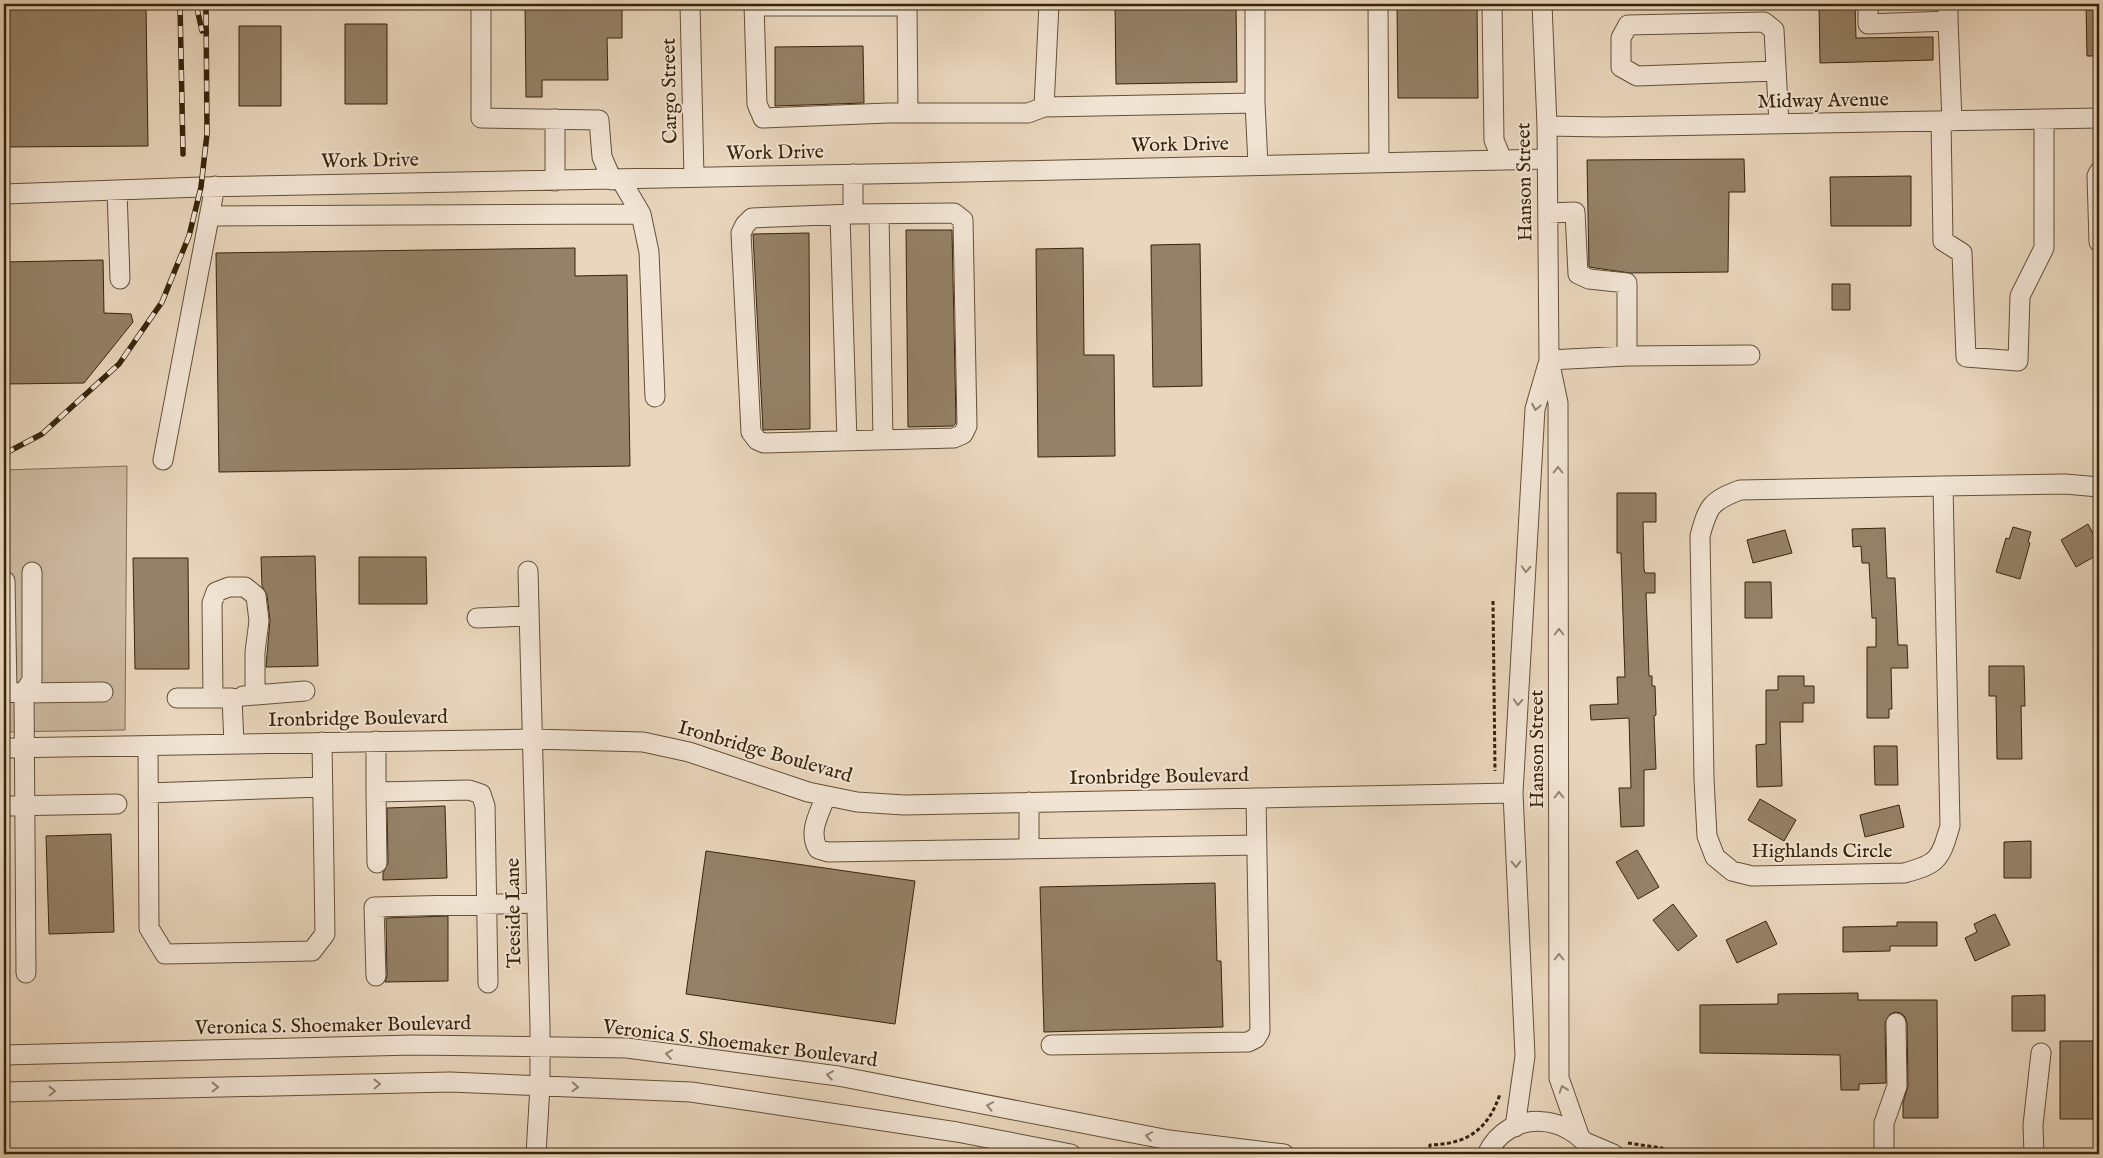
<svg xmlns="http://www.w3.org/2000/svg" width="2103" height="1158" viewBox="0 0 2103 1158" font-family="'IM FELL English',serif">
<rect width="100%" height="100%" fill="#e9d6bd"/>
<filter id="stains"><feTurbulence type="fractalNoise" baseFrequency=".004" numOctaves="4"/><feColorMatrix values="0 0 0 0 .2 0 0 0 0 .09 0 0 0 0 .02 0 0 0 .5 -.17"/></filter>
<radialGradient id="worn" r=".72"><stop offset=".6" stop-color="#630" stop-opacity="0"/><stop offset="1" stop-color="#630" stop-opacity=".3"/></radialGradient>
<path fill="#cbb89f" stroke="#816e54" d="M127 466 125 730 4 732V470Z"/>
<path fill="#948167" stroke="#37240a" d="M525 4H622V38H607L608 80H542V97H526Z
M1115 4H1236L1237 82 1116 84Z
M1397 4H1477L1478 98H1398Z
M1819 4H1855L1856 38 1933 37V60L1820 63Z
M2086 4H2099V56H2087Z
M146 5 148 146 4 147V6Z
M345 24H387V104H345Z
M239 26H281V106H239Z
M863 46 864 103 775 106V47Z
M1744 159 1745 192H1729L1728 272 1630 273 1589 267 1587 160Z
M1911 176V226H1831L1830 177Z
M906 230H952L956 423 953 426 908 427Z
M809 233 810 429 763 430 753 234Z
M1200 244 1202 386 1153 387 1151 245Z
M575 248V276L627 275 630 466 219 472 216 253Z
M1083 248 1084 355H1114L1115 456 1038 457 1036 249Z
M103 260 104 313 131 314 133 322 84 383 4 384 5 262Z
M1832 284H1850V310H1832Z
M1617 493H1656V522H1643L1644 569 1645 573H1655V593H1646L1649 676H1652V686H1655L1656 715 1654 716 1656 769 1644 770V826L1621 827 1619 788H1631L1629 718 1591 720 1590 705 1618 704 1617 677H1625L1621 553H1617Z
M2088 524 2099 545V554L2076 567 2061 540Z
M2013 527 2031 532 2028 542 2030 543 2020 579 1996 572 2006 538 2009 539Z
M1885 528 1887 578H1895L1898 645H1907L1908 668H1891L1892 709H1889V718H1867V647H1876V618H1872L1869 563H1862L1861 546 1853 547 1852 529Z
M1785 530 1792 553 1753 563 1747 540Z
M315 556 318 666 266 667 270 620 267 595 262 586 261 557Z
M359 557H426L427 604H359Z
M133 558H188L189 669H135Z
M1745 582H1771L1772 618H1745Z
M1989 666H2024L2025 706H2021L2022 759H1997L1996 696H1989Z
M1778 676H1804V686H1814V703H1803V722H1780L1782 786 1757 787 1756 745 1766 744V690H1778Z
M1874 746H1897L1898 785H1875Z
M1760 799 1796 820 1784 841 1748 820Z
M1899 805 1904 827 1865 837 1860 815Z
M445 806 447 878 383 880V873L388 863 387 808Z
M111 834 114 932 49 934 46 836Z
M2031 841V878H2004V842Z
M1637 850 1659 887 1638 899 1616 862Z
M706 851 915 881 895 1024 686 994Z
M1215 883 1217 961H1221L1223 1027 1044 1032 1040 887Z
M1673 904 1697 936 1678 951 1653 920Z
M1995 914 2010 945 1975 961 1965 938 1977 932 1974 924Z
M448 916V981L385 982 387 976 386 918Z
M1766 921 1777 944 1737 963 1726 940Z
M1897 922H1937V946H1890V951L1843 952V927L1897 926Z
M1858 993V1000H1937L1938 1118H1903V1103L1908 1086 1907 1023 1905 1017 1901 1013 1895 1012 1890 1014 1885 1023 1886 1083 1859 1084V1090H1841L1840 1055 1700 1053V1005L1778 1004V994Z
M2045 995V1031H2012V996Z
M2060 1041H2093V1119H2060Z"/>
<g fill="none" stroke-linecap="round" stroke-linejoin="round">
<g stroke="#645037" stroke-width="21">
<path id="minor" d="M481 4V118L599 120 602 157 612 180
M690 4 694 177
M754 4 757 104 763 118 888 113H1028L1044 107 1049 4
M907 4 908 113
M1255 4V103L1258 165
M1378 4 1379 162
M1492 4 1494 140 1502 160
M1542 4 1547 126 1549 360 1558 403 1559 1078 1579 1135
M1868 4V24L1948 21V4
M754 6H907
M1948 21 1952 121
M1776 71 1637 76 1621 67V38L1628 25 1764 22 1774 30 1779 124
M1044 107 1255 103
M555 119V181
M1941 121 1943 241 1962 253 1966 357 2018 361 2020 296 2044 248V119
M1547 126 1603 127 2099 118
M2099 172 2097 176 2099 242
M853 174V214L954 213 963 220 967 426 963 434 954 438 764 443 757 440 751 432 741 233 745 225 752 218 853 214
M621 180 641 214 649 252 655 397
M117 190 120 279
M4 194 201 187 922 173 1547 159
M1548 213 1575 212 1578 274 1589 279 1627 283V356
M879 214 883 440
M840 215 847 441
M210 216 641 214
M1549 360 1627 356 1750 355
M163 460 215 186
M1943 486 1950 826C1940 860 1938 864 1904 873L1752 876 1732 871 1715 857 1707 836 1704 779 1700 536C1708 506 1711 501 1740 490Z
M1943 486 2065 484 2099 487
M528 571 540 1026V1086L536 1154
M5 581 7 692
M477 618 529 616
M4 692 24 693 26 973
M24 693 32 680V572
M24 693 103 692
M243 696 305 691
M177 698H232L234 744
M213 698 212 603 216 592 229 587H245L256 596 259 621 255 652V694
M376 741V792L469 790 481 794 485 806 488 983
M148 746 149 928 165 954 312 951 325 934 322 742
M4 748 533 739 643 742 689 752 808 792 857 802 904 805 1513 793
M376 792 377 863
M148 793 323 787
M826 796C819 814 808 832 818 849L828 852 1257 845
M1029 802V849
M4 806 117 804
M376 976 374 907 537 903
M1051 1045 1248 1042 1256 1038 1260 1031 1256 798
M4 1055 413 1045 627 1048 838 1076 1169 1140 1284 1154
M4 1092 450 1082 691 1092 957 1132 1071 1154
M1515 1127 1525 1056 1513 793 1535 409 1548 364
M1587 1143 1613 1154
M1487 1154C1509 1108 1569 1113 1594 1154
M1884 1154V1123L1897 1086 1896 1023
M2034 1154 2033 1125 2041 1053"/>
</g>
<path stroke="#37240a" stroke-width="3" stroke-dasharray="4 2.5" stroke-linecap="butt" d="M1493 601 1495 771
M1628 1143 1662 1148V1154
M1429 1154 1430 1145C1467 1144 1488 1130 1500 1094"/>
<use href="#minor" stroke="#f1e4d4" stroke-width="19"/>
<g stroke="#37240a" stroke-width="5.5">
<path id="rail" d="M180 4 183 154
M196 4 202 31
M4 454 42 434 119 364 162 302 189 236 201 187 207 134 206 4"/>
</g>
<use href="#rail" stroke="#f1e4d4" stroke-width="4" stroke-dasharray="11" stroke-linecap="butt"/>
</g>
<defs><path id="oneway-chevron" d="M-2-3.5L2.5 0L-2 3.5" fill="none" stroke-width="1.6" stroke-linecap="round" stroke-linejoin="round" transform="scale(1.25)"/></defs>
<g stroke="#94846f">
<use href="#oneway-chevron" transform="translate(1536 407) rotate(101)"/>
<use href="#oneway-chevron" transform="translate(1558 470) rotate(-90)"/>
<use href="#oneway-chevron" transform="translate(1526 569) rotate(93)"/>
<use href="#oneway-chevron" transform="translate(1559 632) rotate(-90)"/>
<use href="#oneway-chevron" transform="translate(1518 702) rotate(93)"/>
<use href="#oneway-chevron" transform="translate(1559 795) rotate(-90)"/>
<use href="#oneway-chevron" transform="translate(1516 864) rotate(88)"/>
<use href="#oneway-chevron" transform="translate(1559 957) rotate(-90)"/>
<use href="#oneway-chevron" transform="translate(669 1054) rotate(-172)"/>
<use href="#oneway-chevron" transform="translate(830 1075) rotate(-172)"/>
<use href="#oneway-chevron" transform="translate(377 1084) rotate(-1)"/>
<use href="#oneway-chevron" transform="translate(215 1087) rotate(-1)"/>
<use href="#oneway-chevron" transform="translate(575 1087) rotate(3)"/>
<use href="#oneway-chevron" transform="translate(1563 1089) rotate(-109)"/>
<use href="#oneway-chevron" transform="translate(52 1091) rotate(-1)"/>
<use href="#oneway-chevron" transform="translate(990 1106) rotate(-169)"/>
<use href="#oneway-chevron" transform="translate(1149 1136) rotate(-169)"/>
</g>
<g text-anchor="middle" dominant-baseline="central" stroke-width="4" stroke-linejoin="round" paint-order="stroke">
<g font-size="20" fill="#37240a" stroke="#f1e4d4">
<text transform="translate(670 91) rotate(-91)">Cargo Street</text>
<text transform="translate(1823 101) rotate(-1)">Midway Avenue</text>
<text transform="translate(1180 145) rotate(-1)">Work Drive</text>
<text transform="translate(775 153) rotate(-1)">Work Drive</text>
<text transform="translate(370 161) rotate(-1)">Work Drive</text>
<text transform="translate(1525 182) rotate(-91)">Hanson Street</text>
<text transform="translate(358 719) rotate(-1)">Ironbridge Boulevard</text>
<text transform="translate(1537 749) rotate(-90)">Hanson Street</text>
<text transform="translate(765 752) rotate(16)">Ironbridge Boulevard</text>
<text transform="translate(1159 777) rotate(-1)">Ironbridge Boulevard</text>
<text x="1822" y="851">Highlands Circle</text>
<text transform="translate(514 913) rotate(-91)">Teeside Lane</text>
<text transform="translate(333 1026) rotate(-1)">Veronica S. Shoemaker Boulevard</text>
<text transform="translate(740 1044) rotate(7)">Veronica S. Shoemaker Boulevard</text>
</g>
</g>
<rect width="2103" height="1158" fill="none" stroke="#e9d6bd" stroke-width="20"/>
<rect x="5" y="5" width="2093" height="1148" fill="none" stroke="#37240a" stroke-width="2.5"/>
<rect x="10" y="10" width="2083" height="1138" fill="none" stroke="#37240a"/>
<rect width="100%" height="100%" filter="url(#stains)"/>
<rect width="100%" height="100%" fill="url(#worn)"/>
</svg>
